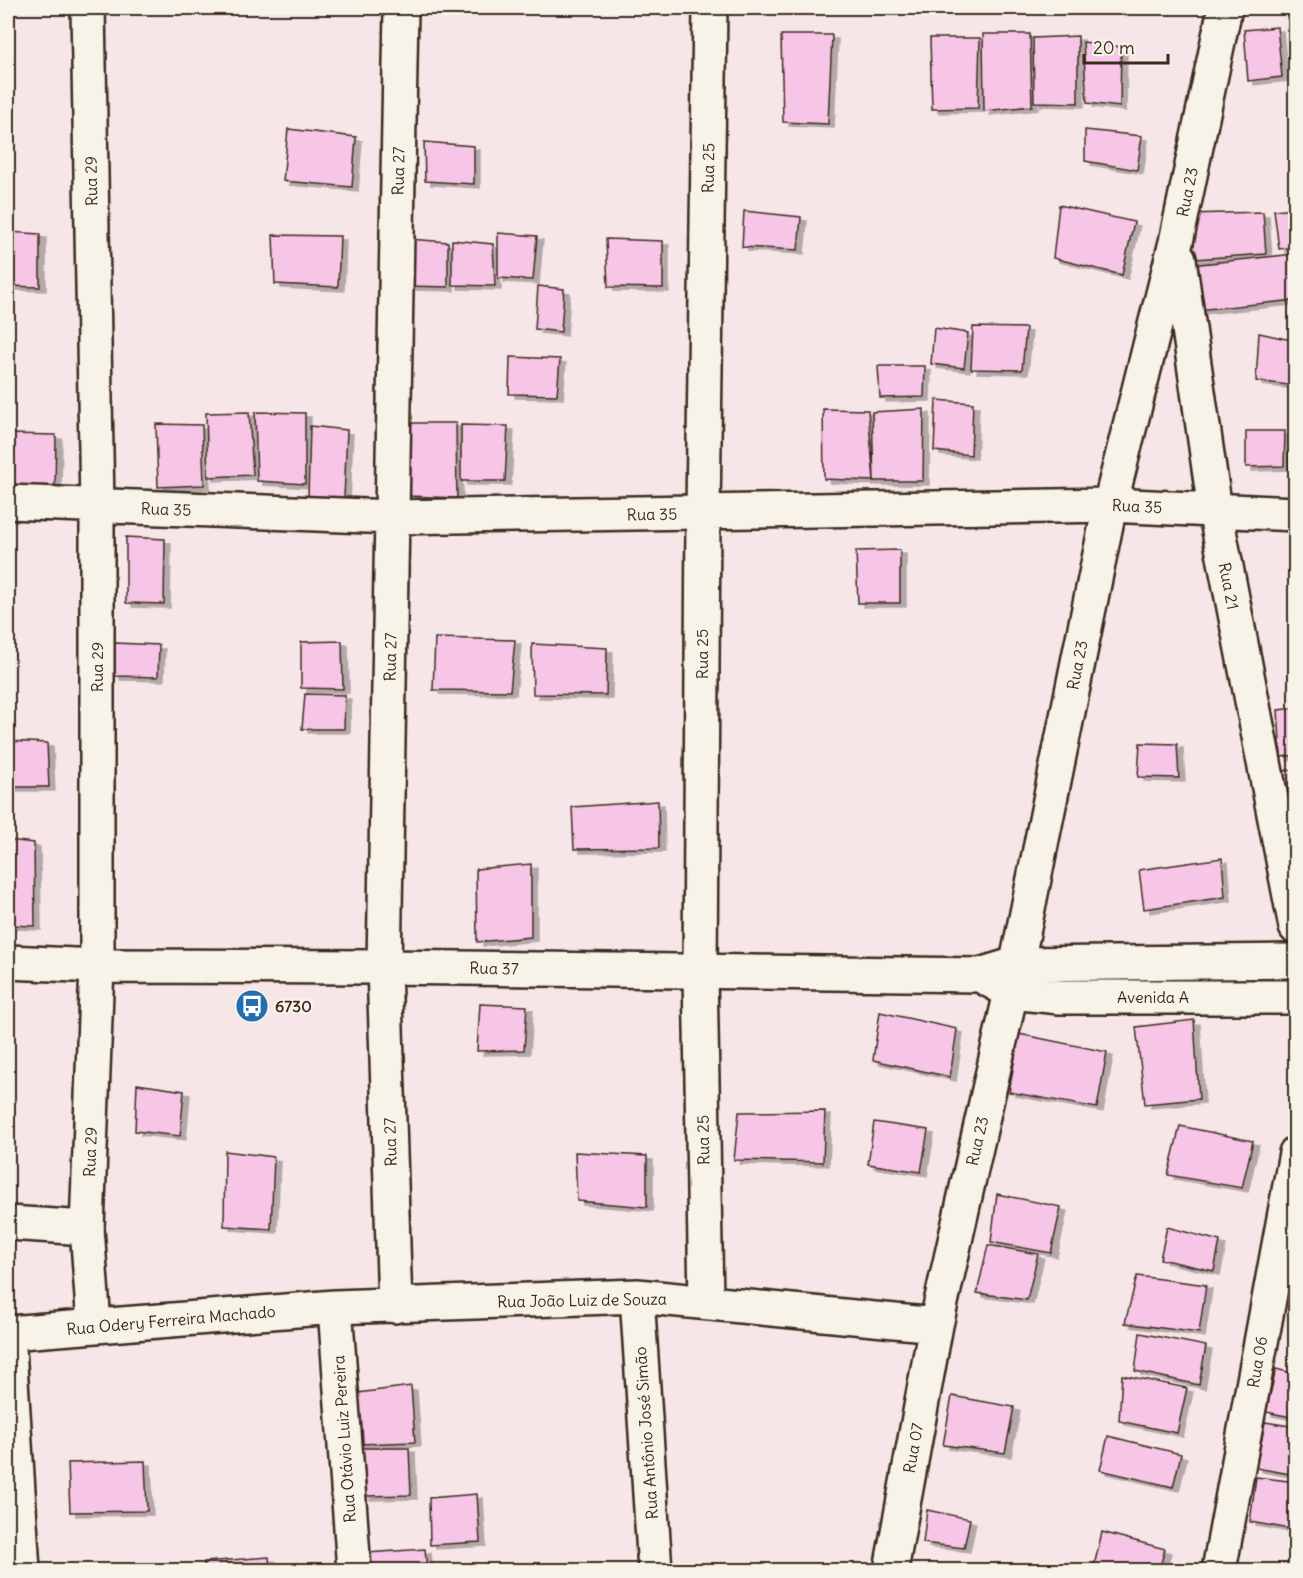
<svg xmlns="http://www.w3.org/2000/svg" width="1303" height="1578" viewBox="0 0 1303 1578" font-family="Delius,sans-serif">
<defs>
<filter id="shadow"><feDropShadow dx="6" dy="4" stdDeviation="0" flood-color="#0004"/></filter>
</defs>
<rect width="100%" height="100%" fill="#f7e6e8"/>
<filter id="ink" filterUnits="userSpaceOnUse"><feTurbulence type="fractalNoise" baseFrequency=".0167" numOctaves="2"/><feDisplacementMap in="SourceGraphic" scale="12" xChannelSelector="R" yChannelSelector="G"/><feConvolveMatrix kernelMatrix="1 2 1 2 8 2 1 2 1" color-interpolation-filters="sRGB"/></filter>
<g filter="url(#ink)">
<path fill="#f7c6e7" stroke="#3b2a1e" stroke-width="1.5" filter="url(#shadow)" d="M1277 27 1282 77 1248 81 1244 30Z
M983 34H1030L1032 106 984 111Z
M781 35H832L828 124 783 122Z
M1078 36V103L1034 102 1033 38Z
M930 38H980L978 108 932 109Z
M1083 42 1121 47 1120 107 1087 103Z
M288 129 356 137 352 187 283 181Z
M1085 130 1142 136 1137 170 1085 161Z
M424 142 474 146V184L425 181Z
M1059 205 1134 222 1122 275 1053 258Z
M1296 208V247L1279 249 1274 210Z
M744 211 801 217 798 250 742 247Z
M1263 212 1266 254 1194 259 1188 214Z
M8 232 40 234V287L8 286Z
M498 233 537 236 533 280 498 278Z
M273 235 340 236 338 287 275 284Z
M408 239 448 242V287L407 286Z
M606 239 663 241V288L608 287Z
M452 240 493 244 495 286 452 285Z
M1295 254 1296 300 1197 310 1191 265Z
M538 286 564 289 561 332 535 329Z
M973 327 1026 328 1022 370 971 369Z
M934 328 968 333 964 368 931 364Z
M1259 333 1296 341V386L1256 381Z
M510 357 560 359 557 395 509 394Z
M878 366H925L924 397 880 398Z
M936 400 973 403 971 455 934 451Z
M823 409 868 410 874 481 824 479Z
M924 409 923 481H874L872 412Z
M249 412 253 475 208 477 206 413Z
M255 412 305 413V484L257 481Z
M1290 421H1296V471H1289Z
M410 423H456L457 498 408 496Z
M156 424 202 425 204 485 158 487Z
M461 425 508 426 505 481H461Z
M310 426 347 430 344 498H308Z
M1246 431H1285L1284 466 1246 467Z
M8 434 56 435 55 489 8 488Z
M126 537 165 539 164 604 126 603Z
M900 550V603H858L856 551Z
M435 638 515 640 510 691 433 690Z
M342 641 343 689 301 688V642Z
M115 643 159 645 158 677 114 676Z
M532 644 607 648 606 695 533 694Z
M305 694 345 695 344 729H302Z
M1296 708V755L1281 757 1278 710Z
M8 741 47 743 49 787H8Z
M1140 743 1177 744 1179 778 1138 777Z
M1296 769V817H1290L1283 771Z
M658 801 659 848 574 849 572 807Z
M8 840 34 843 35 926 8 925Z
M1222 858 1225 897 1144 909 1139 870Z
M531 864V937L477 942 476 869Z
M480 1004 527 1006 524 1050 477 1051Z
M880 1012 957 1029 950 1077 873 1060Z
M1194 1020 1199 1099 1145 1104 1136 1027Z
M1019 1034 1107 1052 1097 1108 1009 1092Z
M137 1084 184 1091 180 1136 135 1131Z
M825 1111 823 1162 734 1160 739 1112Z
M874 1122 928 1130 921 1172 868 1164Z
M1180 1126 1253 1141 1242 1188 1168 1175Z
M225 1151 274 1157 271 1229 224 1226Z
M575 1152 647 1156V1207L577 1201Z
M997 1194 1061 1207 1051 1253 991 1242Z
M1167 1227 1220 1241 1214 1271 1160 1259Z
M988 1245 1038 1254 1027 1300 977 1293Z
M1137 1276 1206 1285 1199 1333 1125 1323Z
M1140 1333 1206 1346 1199 1385 1135 1371Z
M1276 1369 1296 1374V1418L1266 1412Z
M1122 1375 1187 1388 1177 1433 1119 1421Z
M411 1386 415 1442 359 1444 358 1393Z
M952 1396 1014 1407 1005 1453 943 1445Z
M1265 1422 1296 1427V1475L1256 1468Z
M1108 1436 1181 1454 1173 1487 1100 1470Z
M362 1448H409L411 1495 364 1496Z
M145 1461 147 1511 70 1512 68 1463Z
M1256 1477 1296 1482V1530L1250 1522Z
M477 1494 480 1542 430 1545 429 1498Z
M927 1510 970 1519 964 1548 923 1543Z
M1102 1532 1165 1549 1159 1570H1093Z
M425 1549 427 1570H369L367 1553Z
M269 1557 270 1570H205L204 1562Z"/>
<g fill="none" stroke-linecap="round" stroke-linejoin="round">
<g stroke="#3b2a1e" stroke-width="38">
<path id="minor" d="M1179 259 1215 510 1296 927
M8 502 392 517 1110 505 1296 514
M8 962 97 966V507L88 8
M87 1228 94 1325
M637 1296 655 1570
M706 1301 700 972 703 513 710 8
M395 1306 384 967 401 8
M335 1307 354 1570
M8 1333 335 1307 637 1296 936 1325
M8 1333 23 1570
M891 1570 936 1325 1011 992 1110 505 1176 242 1225 8
M1219 1570 1296 1153"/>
</g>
<g stroke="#3b2a1e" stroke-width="38">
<path id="tertiary" d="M980 975 1011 992 1060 997H1296
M8 1223 87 1228 97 966 384 967 980 975 1016 964 1296 961"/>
</g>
<use href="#minor" stroke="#f7f3e8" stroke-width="33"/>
<use href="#tertiary" stroke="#f7f3e8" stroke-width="33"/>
</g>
</g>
<defs>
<g id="bus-disc" transform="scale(1.725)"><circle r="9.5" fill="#1f6fb2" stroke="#f7f3e8"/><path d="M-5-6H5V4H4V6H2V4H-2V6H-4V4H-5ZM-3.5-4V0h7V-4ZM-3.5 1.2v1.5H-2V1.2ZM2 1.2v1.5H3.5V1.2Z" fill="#fff"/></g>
</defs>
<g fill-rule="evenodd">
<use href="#bus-disc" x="252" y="1006"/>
</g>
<g text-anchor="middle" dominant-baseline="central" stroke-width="5" stroke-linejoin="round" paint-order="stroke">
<g font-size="16" fill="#3b2a1e" stroke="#f7f3e8">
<text transform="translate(708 168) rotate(-89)">Rua 25</text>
<text transform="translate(398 171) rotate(-89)">Rua 27</text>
<text transform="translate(91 181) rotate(-91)">Rua 29</text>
<text transform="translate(1187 192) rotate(-78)">Rua 23</text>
<text transform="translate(1137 506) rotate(3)">Rua 35</text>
<text transform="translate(166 509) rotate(2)">Rua 35</text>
<text transform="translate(652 514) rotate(-1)">Rua 35</text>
<text transform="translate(1229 586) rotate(79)">Rua 21</text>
<text transform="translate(702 654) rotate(-90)">Rua 25</text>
<text transform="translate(390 657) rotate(-89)">Rua 27</text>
<text transform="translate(1077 665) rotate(-79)">Rua 23</text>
<text transform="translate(97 667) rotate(-90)">Rua 29</text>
<text transform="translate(494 968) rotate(1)">Rua 37</text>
<text x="1153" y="997">Avenida A</text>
<text transform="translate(703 1140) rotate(-91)">Rua 25</text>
<text transform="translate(977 1141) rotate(-77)">Rua 23</text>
<text transform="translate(390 1142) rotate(-92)">Rua 27</text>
<text transform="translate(90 1152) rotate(-88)">Rua 29</text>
<text transform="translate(582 1300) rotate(-1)">Rua João Luiz de Souza</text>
<text transform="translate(171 1320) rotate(-5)">Rua Odery Ferreira Machado</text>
<text transform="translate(1257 1362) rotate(-80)">Rua 06</text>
<text transform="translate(646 1433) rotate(-94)">Rua Antônio José Simão</text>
<text transform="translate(344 1439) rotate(-94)">Rua Otávio Luiz Pereira</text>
<text transform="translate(913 1448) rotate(-80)">Rua 07</text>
</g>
<g font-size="16" font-weight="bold" fill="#3b2a1e" stroke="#f7f3e8" text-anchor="start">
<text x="275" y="1006">6730</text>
</g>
</g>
<rect width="1303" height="1578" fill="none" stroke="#f7f3e8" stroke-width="30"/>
<rect x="15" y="15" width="1273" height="1548" fill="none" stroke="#3b2a1e" stroke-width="2" filter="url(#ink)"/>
<path d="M1084 54v9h84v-9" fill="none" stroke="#3b2a1e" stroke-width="3"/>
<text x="1093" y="54" font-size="18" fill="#3b2a1e" stroke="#f7f3e8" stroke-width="4.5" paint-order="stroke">20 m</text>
</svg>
